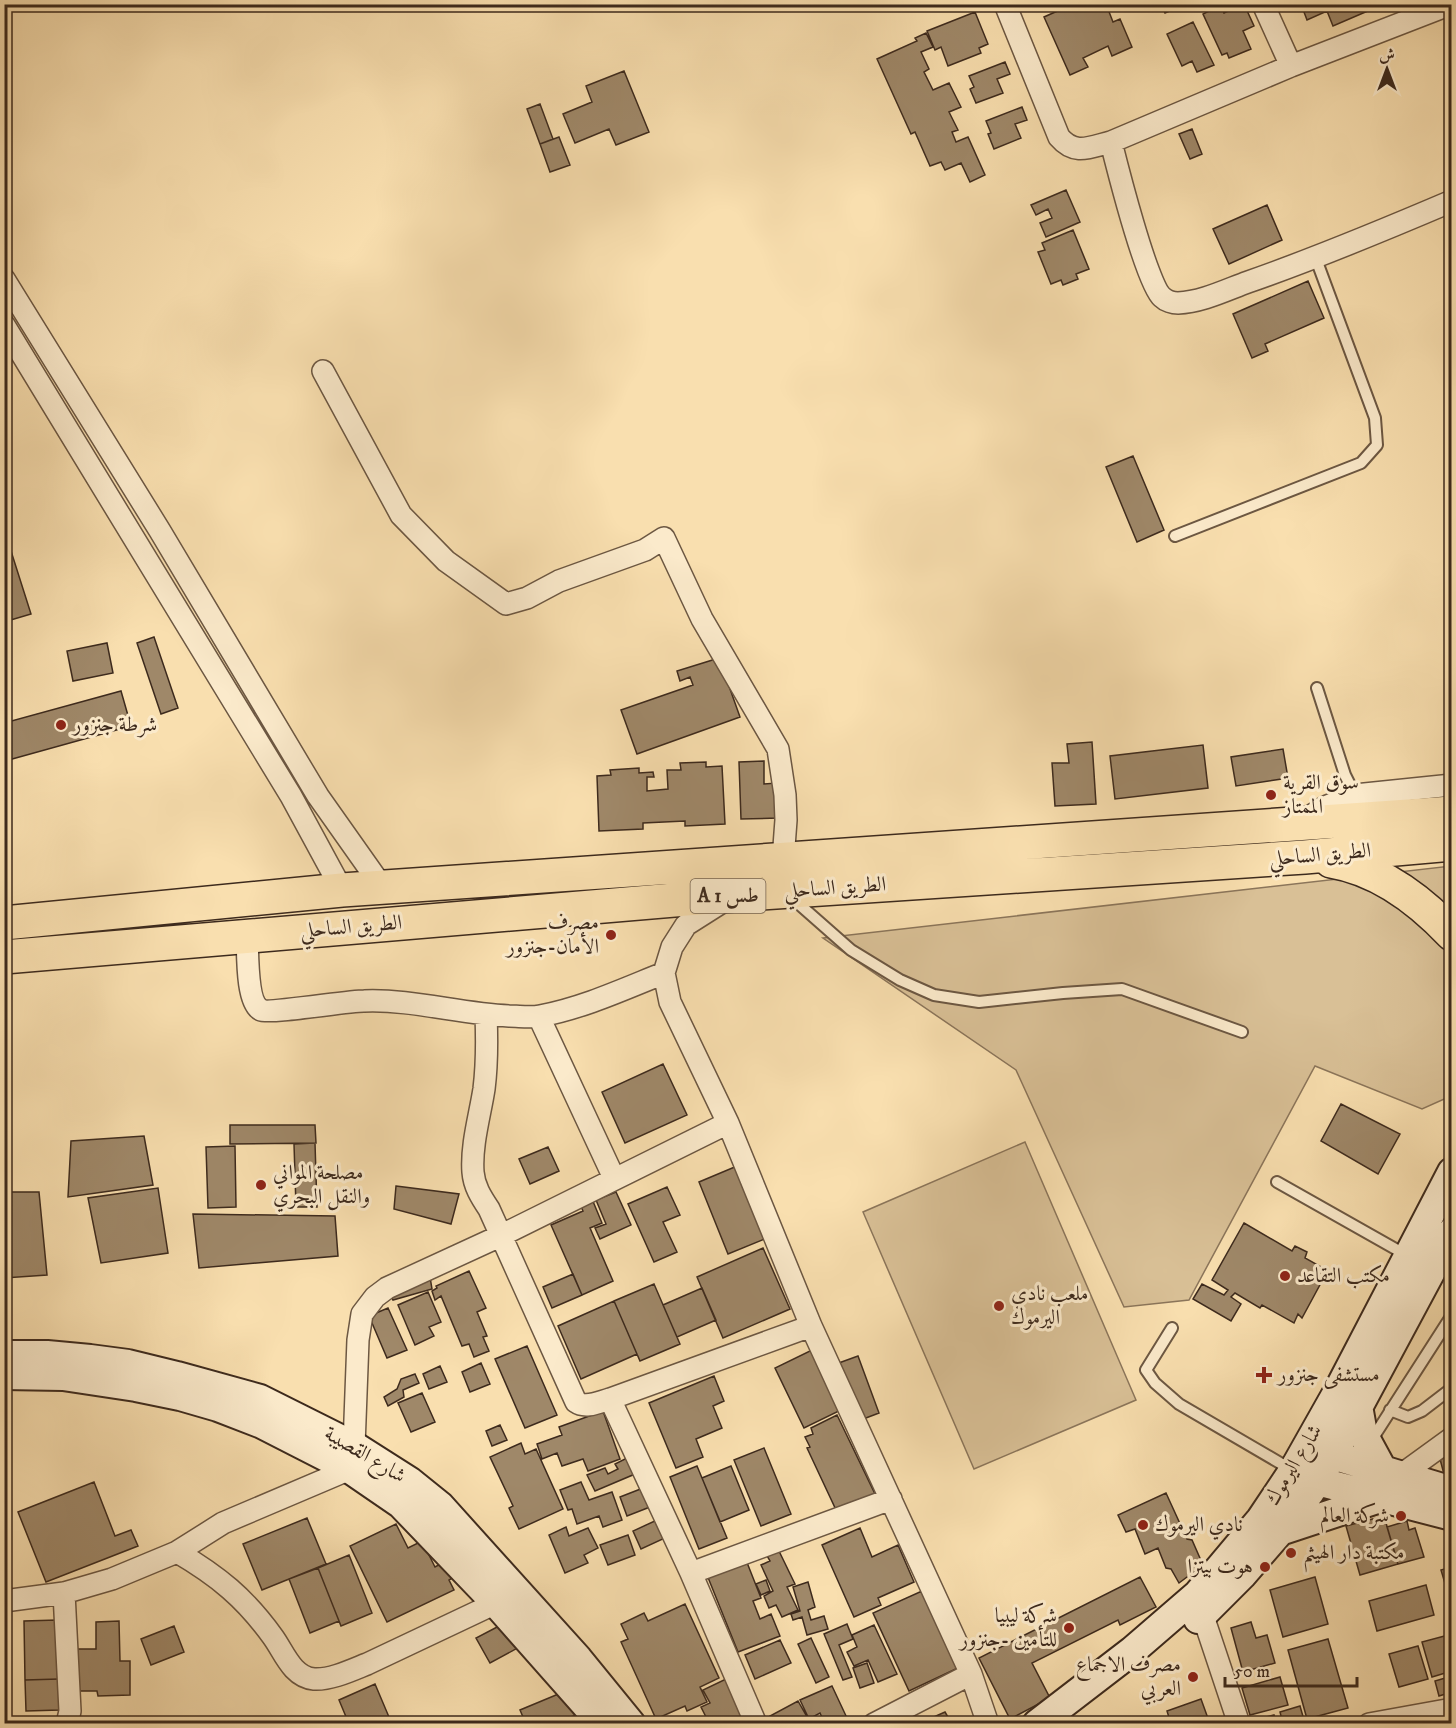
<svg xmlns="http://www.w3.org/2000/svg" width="1456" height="1728" viewBox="0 0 1456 1728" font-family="'IM FELL DW Pica',Amiri,serif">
<rect width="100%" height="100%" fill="#f9dfaf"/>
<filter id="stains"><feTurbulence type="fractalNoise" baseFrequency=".00333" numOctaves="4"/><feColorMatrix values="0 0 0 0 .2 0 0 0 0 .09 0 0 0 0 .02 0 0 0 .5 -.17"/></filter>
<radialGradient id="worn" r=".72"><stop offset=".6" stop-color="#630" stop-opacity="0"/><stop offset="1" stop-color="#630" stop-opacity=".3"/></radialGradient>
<path fill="#d9c096" stroke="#8b755a" stroke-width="1.5" d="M1451 866V1096L1422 1109 1315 1066 1189 1300 1124 1307 1016 1070 823 938Z
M1025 1142 1136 1400 974 1469 863 1212Z"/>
<path fill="#9f8869" stroke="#3d2a1d" stroke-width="1.5" d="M1063 4H1106L1113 22 1120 19 1132 47 1112 56 1108 46 1083 58 1088 67 1070 75 1044 17 1062 9 1061 5Z
M1161 4H1184V5L1165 13Z
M1244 4 1254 26 1243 31 1251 49 1229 58 1227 53 1222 55 1203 14 1221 5 1224 13Z
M1301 4H1376L1377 7 1333 26 1327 11 1307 20Z
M975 12 988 44 979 48 981 53 948 66 941 47 935 50 927 31Z
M1193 22 1214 65 1197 72 1192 61 1182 66 1167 34Z
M926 33 933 47 921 52 929 69 924 72 933 90 949 83 961 107 949 112 958 130 952 132 956 142 968 137 985 175 970 182 961 163 945 170 941 162 930 166 915 132 911 134 877 59 917 41 915 38Z
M1005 62 1010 74 997 79 1003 93 976 103 970 89 974 87 969 76Z
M624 71 649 132 616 145 609 129 575 143 563 114 592 102 586 86Z
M540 104 553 139 540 144 527 109Z
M1022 107 1027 120 1015 124 1021 138 994 149 988 134 991 133 986 121Z
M1192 129 1202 154 1190 159 1179 134Z
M559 137 570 165 550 172 540 144Z
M1066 190 1080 222 1046 237 1040 223 1052 218 1048 209 1036 215 1031 205Z
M1267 205 1282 240 1229 264 1213 229Z
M1073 230 1089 269 1076 274 1078 279 1063 285 1061 280 1051 284 1038 252 1045 250 1042 243Z
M1308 281 1324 318 1265 344 1268 351 1252 358 1233 314Z
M1133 456 1164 530 1137 542 1106 467Z
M4 529 31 614 4 622Z
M154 637 178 708 161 714 137 643Z
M107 643 113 673 73 681 67 651Z
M719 658 740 717 637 754 621 710 693 685 690 677 680 681 677 671Z
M121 691 131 726 5 761 4 723Z
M1092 742 1096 804 1055 806 1052 763H1069L1067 744Z
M1203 745 1208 788 1115 799 1110 756Z
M1283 749 1288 778 1236 786 1231 757Z
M764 761V784L777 783 778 818 741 819 739 762Z
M706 762V767L722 766 725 824 685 826V821L643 823V829L599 831 597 776 611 775 610 770 639 768V773L653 772 654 777H647V791L668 789 667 770H681L680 763Z
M663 1064 687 1115 625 1143 602 1092Z
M1341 1104 1400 1134 1378 1174 1321 1141Z
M230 1125H315L316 1143 230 1144Z
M144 1136 153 1185 68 1197 71 1141Z
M315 1143 317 1207H296L294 1144Z
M235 1146 236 1207 208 1208 206 1147Z
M548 1147 559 1171 530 1184 519 1159Z
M737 1166 767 1238 728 1254 699 1182Z
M396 1186 459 1194 451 1224 394 1209Z
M667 1187 680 1215 663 1222 677 1252 654 1262 628 1204Z
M158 1188 168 1253 101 1263 88 1198Z
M4 1192H39L47 1275 4 1278Z
M616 1192 631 1225 600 1239 595 1228 606 1224 596 1200Z
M592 1199 602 1223 590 1228 613 1281 582 1295 551 1225 583 1211 580 1204Z
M193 1214 335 1216 338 1256 199 1268Z
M1244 1223 1292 1251 1295 1246 1307 1252 1305 1258 1323 1268 1317 1278 1322 1281 1302 1318 1298 1314 1294 1323 1262 1305 1260 1308 1235 1293 1231 1297 1241 1304 1231 1321 1193 1299 1202 1284 1224 1295 1228 1290 1212 1280Z
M763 1248 790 1309 723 1338 697 1277Z
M469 1271 486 1308 477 1312 487 1336 483 1337 489 1351 474 1357 469 1344 462 1346 441 1296 435 1300 432 1291 437 1288 436 1286Z
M573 1274 582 1295 552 1308 543 1287Z
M430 1277 432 1289 393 1300 389 1291Z
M654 1284 680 1344 640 1361 614 1301Z
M702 1288 716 1320 677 1337 663 1305Z
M428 1292 441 1322 429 1327 434 1336 415 1345 398 1305Z
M614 1301 637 1354 581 1379 558 1326Z
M388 1308 407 1350 387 1358 369 1316Z
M527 1346 557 1415 525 1428 495 1359Z
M812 1350 841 1410 804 1428 775 1368Z
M858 1356 879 1413 858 1421 836 1364Z
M481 1363 490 1384 470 1392 462 1372Z
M440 1366 447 1382 429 1389 423 1374Z
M415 1374 419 1383 403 1390 404 1397 388 1406 384 1397 397 1389 401 1379Z
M714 1376 724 1401 713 1406 722 1428 696 1439 703 1457 676 1468 649 1403Z
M422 1393 435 1422 411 1432 398 1403Z
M603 1411 620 1459 588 1471 583 1459 562 1466 557 1453 542 1459 537 1444 562 1435 559 1427Z
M837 1415 875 1494 837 1512 807 1448 810 1447 805 1437 813 1434 811 1428Z
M500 1425 507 1440 492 1446 486 1431Z
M521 1443 525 1454 536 1449 563 1509 519 1529 509 1508 513 1506 490 1457Z
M764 1448 791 1514 761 1526 734 1460Z
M1451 1456 1452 1476 1445 1478 1440 1459Z
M627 1458 635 1474 595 1491 587 1475 605 1468 608 1474 618 1469 615 1464Z
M697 1466 727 1538 699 1549 670 1477Z
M731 1466 749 1510 720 1522 702 1478Z
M94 1482 115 1536 131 1530 138 1546 46 1582 18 1512Z
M581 1482 589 1500 612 1492 622 1520 603 1527 599 1516 577 1524 572 1509 568 1510 560 1490Z
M643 1488 650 1507 627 1516 620 1497Z
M1166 1493 1187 1539 1192 1540 1203 1565 1179 1583 1171 1569 1166 1568 1158 1548 1145 1554 1135 1529 1126 1532 1118 1515Z
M1384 1516 1398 1564 1360 1575 1346 1526Z
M307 1518 326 1564 262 1590 243 1544Z
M657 1520 665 1538 641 1549 633 1531Z
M1407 1521 1409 1530 1415 1528 1424 1557 1398 1564 1387 1527Z
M396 1524 408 1548 422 1541 435 1567 446 1561 454 1577 449 1580 454 1590 387 1622 350 1546Z
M566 1527 569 1536 588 1528 598 1548 584 1555 588 1563 565 1573 549 1535Z
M860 1528 872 1557 898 1545 914 1582 878 1598 881 1605 854 1617 822 1545Z
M628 1535 635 1555 608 1565 600 1545Z
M778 1549 795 1584 787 1587 798 1610 782 1617 776 1605 769 1608 764 1596 773 1591 761 1565 770 1561 766 1554Z
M349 1555 372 1613 341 1626 318 1568Z
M746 1560 761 1598 753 1601 760 1619 771 1614 780 1636 738 1652 707 1575Z
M1452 1567V1607L1441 1570Z
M318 1568 339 1621 310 1633 289 1579Z
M1140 1577 1156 1607 1120 1625 1118 1620 1032 1663 1050 1698 1010 1719 979 1658Z
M1315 1577 1328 1624 1283 1637 1270 1590Z
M766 1580 770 1591 761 1595 756 1584Z
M808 1582 815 1607 808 1610 811 1620 824 1616 828 1629 807 1635 802 1617 793 1620 791 1614 800 1611 793 1587Z
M1426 1585 1434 1615 1377 1631 1369 1601Z
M922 1591 958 1668 909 1691 873 1613Z
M685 1604 719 1678 700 1687 707 1702 687 1711 685 1706 656 1719 621 1642 628 1639 621 1624 644 1613 648 1621Z
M57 1620 59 1679 25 1680 24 1621Z
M119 1621 120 1661H130V1695L98 1696 97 1691H77L76 1649H96V1622Z
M1251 1622 1256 1638 1267 1635 1275 1663 1243 1672 1231 1628Z
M847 1624 853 1639 839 1645 852 1677 843 1680 824 1634Z
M501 1625 525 1644 490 1663 476 1638Z
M874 1625 897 1674 878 1682 868 1660 854 1666 847 1652 857 1647 852 1635Z
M174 1626 184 1652 151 1665 141 1639Z
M1452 1634V1671L1432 1677 1422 1642Z
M811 1638 829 1677 816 1683 798 1644Z
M1328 1639 1348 1708 1307 1719 1288 1650Z
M780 1640 791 1663 755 1679 745 1655Z
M1418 1646 1428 1679 1399 1687 1389 1654Z
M867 1663 874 1683 860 1688 853 1668Z
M1452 1676V1692L1439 1696 1435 1681Z
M1280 1677 1288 1705 1250 1715 1242 1688Z
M59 1679 60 1710 26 1711 25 1680Z
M726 1679 747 1724H700L698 1720 706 1717 701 1707 710 1703 703 1690Z
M375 1684 389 1717 373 1724H349L339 1700Z
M832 1686 847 1718 833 1724H825L820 1713 809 1719 800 1700Z
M568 1690 578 1714 555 1724H526L520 1710Z
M1201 1699 1210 1724H1171L1167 1711Z
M798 1701 811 1724H775L770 1716Z
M1300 1706 1304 1720 1283 1724 1280 1712Z
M945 1712 952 1724H918Z
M1274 1715 1277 1724H1255L1254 1720Z"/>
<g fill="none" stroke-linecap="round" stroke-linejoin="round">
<g stroke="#6c5742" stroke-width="14">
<path id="lane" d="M1175 536 1361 463 1377 445 1375 418 1316 259
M1317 688 1345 775 1355 795
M792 898 851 950 900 980 934 995 979 1002 1063 993 1122 989 1242 1032
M1277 1182 1408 1256
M1172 1328 1146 1370 1155 1383 1179 1404 1292 1470
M1390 1410 1408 1417 1422 1411 1452 1388
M1371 1441 1452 1315"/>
</g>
<g stroke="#6c5742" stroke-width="24">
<path id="street" d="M1005 4 1059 137C1075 156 1090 147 1111 142 1117 166 1147 285 1162 297 1166 301 1173 303 1178 303 1202 302 1226 290 1248 282 1317 258 1384 230 1452 201
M1263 4 1291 66
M1111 142 1291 66 1451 4
M4 279 160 531 318 796 383 888
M4 325 291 796 342 890
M323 371 401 515 446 561 506 604 527 598 559 581 645 550 664 538 702 619 778 749 785 795 786 820 783 860
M1306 819 1325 807 1355 795 1452 785
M727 899 686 925 672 947 664 973 670 1002 728 1123 811 1326 971 1674 988 1724
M247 936C248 952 246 1002 261 1010 269 1014 347 1001 364 1001 412 999 460 1014 509 1016 519 1016 530 1018 540 1016 583 1008 624 989 664 973
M486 1015C487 1039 487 1065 484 1089 480 1115 471 1145 473 1172 474 1186 481 1197 489 1209L576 1402C586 1409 599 1402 610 1399L811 1326
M539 1017 614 1178
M610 1399 691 1573 756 1724
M354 1446 358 1340 362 1314 375 1297 387 1288 500 1236 728 1123
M1401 1475 1452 1438
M177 1552C218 1576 245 1598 273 1637 284 1652 292 1677 314 1679 331 1680 352 1670 367 1664L496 1603
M691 1573 891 1499
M64 1593 70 1711 67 1724
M4 1601 64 1593 112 1579 177 1552 223 1523 350 1469
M1203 1616 1239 1724
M874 1724 971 1674
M1369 1724 1452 1709"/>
</g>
<g stroke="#3d2a1d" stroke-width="32">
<path id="secondary" d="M4 1355H47L90 1359 128 1364 177 1376 260 1399 354 1446 409 1481 440 1506 578 1659 631 1724
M4 1375 63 1376 136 1387 180 1396 218 1407 262 1424 350 1469 401 1504 496 1603 603 1724
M1358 1406 1363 1434 1382 1469
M1316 1450 1452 1491
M1301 1474 1317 1481 1452 1516
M1280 1531 1380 1498
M1198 1619 1242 1575 1280 1531 1310 1492 1332 1456 1452 1232
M1037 1724 1132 1651 1198 1594 1261 1519 1293 1471 1337 1393 1452 1172"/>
</g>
<g stroke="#3d2a1d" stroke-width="36">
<path id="highway" d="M1331 861C1379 869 1419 899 1452 934
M4 923 342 890 1452 813
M4 957 733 895 1305 857 1452 844"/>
</g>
<use href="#lane" stroke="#fbeacb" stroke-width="10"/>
<use href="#street" stroke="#fbeacb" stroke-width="21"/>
<use href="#secondary" stroke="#fbeacb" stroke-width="28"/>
<use href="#highway" stroke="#f9dfaf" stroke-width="33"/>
</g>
<g fill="#8f2418" stroke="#fbeacb" stroke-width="2">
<circle cx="61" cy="725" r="6"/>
<circle cx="1271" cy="795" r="6"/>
<circle cx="611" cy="935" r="6"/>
<circle cx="261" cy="1185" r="6"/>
<circle cx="1285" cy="1276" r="6"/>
<circle cx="999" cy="1306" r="6"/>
<path d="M1261 1366h6v6h6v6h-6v6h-6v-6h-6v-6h6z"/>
<circle cx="1401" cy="1516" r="6"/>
<circle cx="1143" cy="1525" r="6"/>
<circle cx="1291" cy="1553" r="6"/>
<circle cx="1265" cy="1567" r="6"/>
<circle cx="1069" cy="1628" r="6"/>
<circle cx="1193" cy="1677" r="6"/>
</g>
<g text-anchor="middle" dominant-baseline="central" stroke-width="6" stroke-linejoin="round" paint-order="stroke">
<rect fill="#fbeacb" stroke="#766451" stroke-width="1.5" x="690.5" y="879" width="75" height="34" rx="4.5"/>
<g font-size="20" font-weight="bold" fill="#3d2a1d">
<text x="728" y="896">A 1 طس</text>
</g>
<g font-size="21" fill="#3d2a1d" stroke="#fbeacb" text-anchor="start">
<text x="73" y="725">شرطة جنزور</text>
<text x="1283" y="783">سوق القرية<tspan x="1283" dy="24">الممتاز</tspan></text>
<text x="599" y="923" text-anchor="end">مصرف<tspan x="599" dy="24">الأمان-جنزور</tspan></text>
<text x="273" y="1173">مصلحة المواني<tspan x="273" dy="24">والنقل البحري</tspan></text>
<text x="1297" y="1276">مكتب التقاعد</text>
<text x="1011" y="1294">ملعب نادي<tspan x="1011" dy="24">اليرموك</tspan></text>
<text x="1278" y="1375">مستشفى جنزور</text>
<text x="1389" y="1516" text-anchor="end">شركة العالم</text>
<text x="1155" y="1525">نادي اليرموك</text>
<text x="1303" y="1553">مكتبة دار الهيثم</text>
<text x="1253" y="1567" text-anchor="end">هوت بيتزا</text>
<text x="1057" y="1616" text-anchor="end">شركة ليبيا<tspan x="1057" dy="24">للتأمين -جنزور</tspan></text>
<text x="1181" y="1665" text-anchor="end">مصرف الاجماع<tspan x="1181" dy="24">العربي</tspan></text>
</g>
<g font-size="21" fill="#3d2a1d" stroke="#fbeacb">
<text transform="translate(1320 855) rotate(-5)">الطريق الساحلي</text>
<text transform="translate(835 888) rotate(-4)">الطريق الساحلي</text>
<text transform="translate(351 927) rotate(-5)">الطريق الساحلي</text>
<text transform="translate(365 1455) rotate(31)">شارع القصيبة</text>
<text transform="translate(1294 1465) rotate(-59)">شارع اليرموك</text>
</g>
</g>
<rect width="1456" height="1728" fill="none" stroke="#f9dfaf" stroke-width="24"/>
<rect x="6" y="6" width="1444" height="1716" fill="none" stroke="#3d2a1d" stroke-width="3"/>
<rect x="12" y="12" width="1432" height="1704" fill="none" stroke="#3d2a1d" stroke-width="1.5"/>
<g transform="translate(1387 69)" stroke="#fbeacb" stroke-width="4.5" paint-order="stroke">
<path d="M0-4.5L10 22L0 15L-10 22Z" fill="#3d2a1d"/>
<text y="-9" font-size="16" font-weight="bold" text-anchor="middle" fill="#3d2a1d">ش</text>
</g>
<path d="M1225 1677v9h132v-9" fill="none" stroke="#3d2a1d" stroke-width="3"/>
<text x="1234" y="1677" font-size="18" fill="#3d2a1d" stroke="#fbeacb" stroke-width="4.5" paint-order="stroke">50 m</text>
<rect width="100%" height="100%" filter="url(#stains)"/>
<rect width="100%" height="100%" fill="url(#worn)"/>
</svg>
